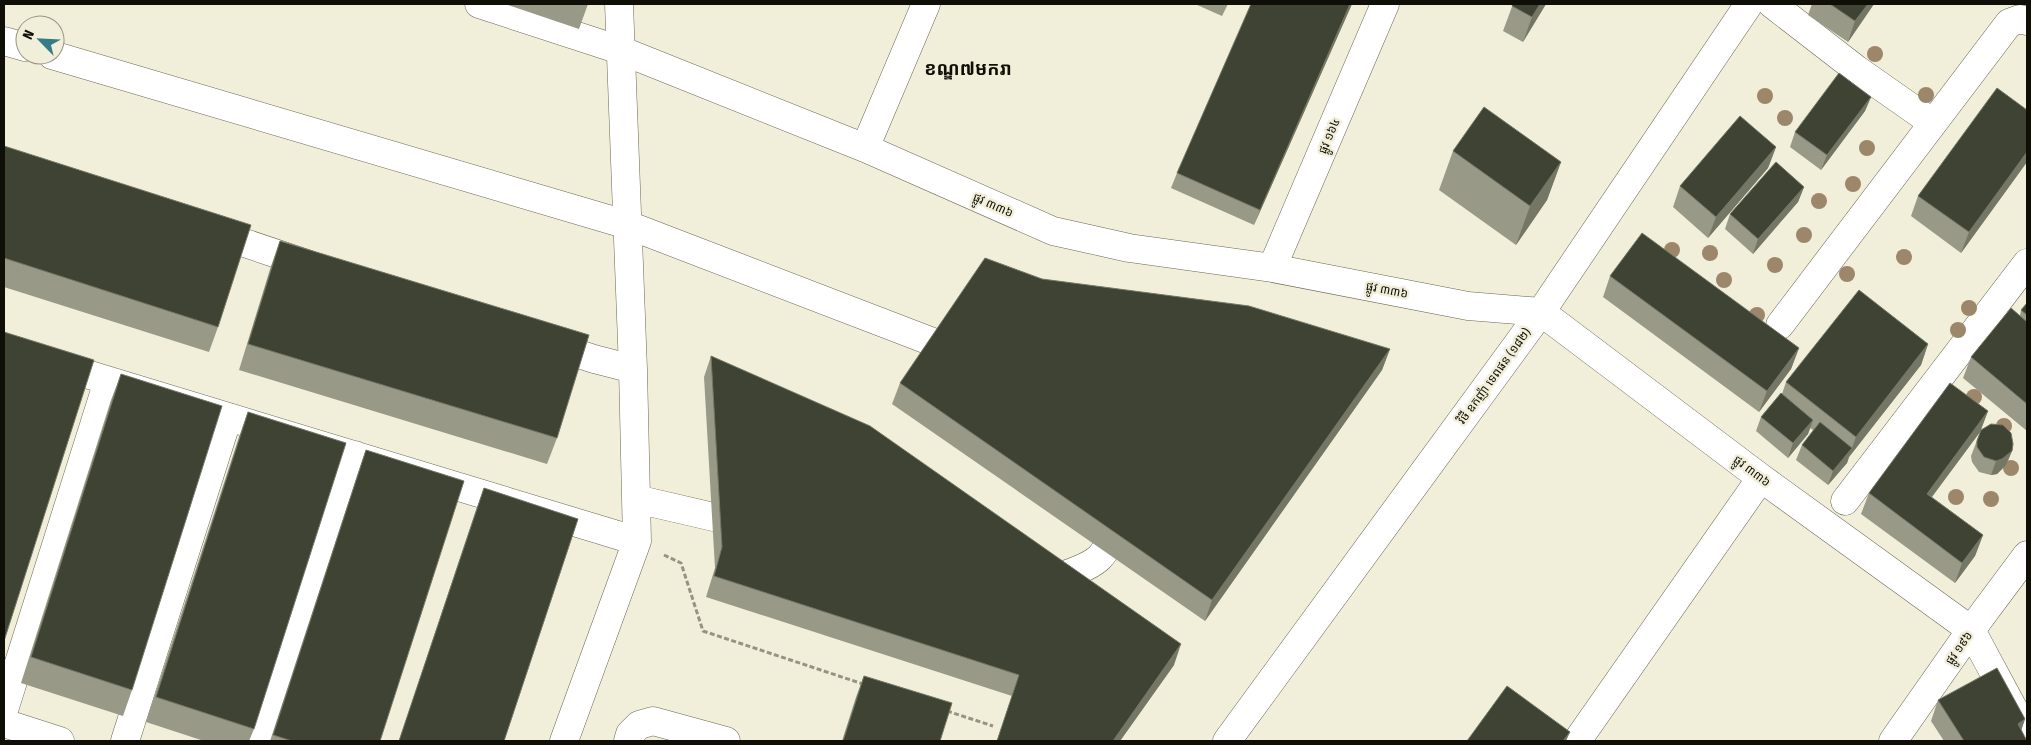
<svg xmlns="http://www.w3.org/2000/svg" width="2031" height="745" viewBox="0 0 2031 745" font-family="'Fira Sans Condensed','Noto Sans Khmer',sans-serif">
<rect width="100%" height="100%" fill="#f1efd9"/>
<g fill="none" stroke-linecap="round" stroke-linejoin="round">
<g stroke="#6a6755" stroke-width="29">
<path id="minor" d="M479 4 620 50 865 148 1053 231 1129 248 1272 268 1468 306 1541 312 1761 478 1971 630 2027 734
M1772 4 1856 69 1933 123
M4 41 25 47
M52 55 628 225 964 354
M865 148 926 4
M209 231 310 265
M1272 268 1385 4
M1780 325 2009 23 2020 19 2027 21
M548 344 594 359 633 369
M4 349 637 541
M636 499 748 525
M1845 501 2027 263
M1042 582C1058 577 1086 570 1099 558 1108 550 1115 528 1119 516
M4 710 108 381
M4 723 60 741
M125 741 228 417
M256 741 355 455
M564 741 637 541 633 369 619 4
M628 741 630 734 639 725 653 721 726 741
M1227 741 1541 312 1749 4
M1577 741 1761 478
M1893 741 1971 630 2027 555"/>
</g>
<path stroke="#959384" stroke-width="3" stroke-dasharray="5 2.5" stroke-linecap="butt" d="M664 555 681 563 703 631 863 684
M947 711 993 726"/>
<use href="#minor" stroke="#fff" stroke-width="28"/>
</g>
<g fill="#9c876a">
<circle cx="1875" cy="54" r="8"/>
<circle cx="1926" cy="95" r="8"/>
<circle cx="1765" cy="96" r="8"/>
<circle cx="1785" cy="118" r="8"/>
<circle cx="1867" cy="148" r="8"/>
<circle cx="1853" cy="184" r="8"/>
<circle cx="1819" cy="201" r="8"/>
<circle cx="1804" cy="235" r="8"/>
<circle cx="1672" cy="250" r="8"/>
<circle cx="1710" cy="253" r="8"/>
<circle cx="1904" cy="257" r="8"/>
<circle cx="1775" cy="265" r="8"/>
<circle cx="1847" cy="274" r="8"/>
<circle cx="1724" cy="280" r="8"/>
<circle cx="1969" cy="308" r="8"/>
<circle cx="1757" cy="315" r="8"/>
<circle cx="1958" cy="330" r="8"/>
<circle cx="1974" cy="397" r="8"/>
<circle cx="2004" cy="426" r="8"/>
<circle cx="2011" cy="468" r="8"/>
<circle cx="1956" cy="497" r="8"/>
<circle cx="1991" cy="499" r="8"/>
</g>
<path fill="#989986" d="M505 4H588L579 29Z
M1195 4H1228L1222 16Z
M1352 4 1254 225 1171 188 1177 173Z
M1513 4H1546L1523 42 1503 31Z
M1812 4H1874L1848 42 1808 15Z
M1871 97 1865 111 1821 170 1790 147 1795 132Z
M2027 110V162L1961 253 1911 216 1918 196Z
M4 146 218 327 209 352 4 287Z
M1776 147 1768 168 1708 238 1673 207 1680 186Z
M1453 151 1561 162 1547 200 1516 245 1439 190Z
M1804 187 1798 202 1753 254 1725 229 1730 214Z
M280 241 557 438 547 464 239 370 271 266Z
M1610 276 1799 348 1791 369 1759 412 1603 297Z
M1042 279 1390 349 1382 370 1205 621 892 404 900 383Z
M2027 303V431L1963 378 1971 357 2020 316 2021 310Z
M1928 344 1921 365 1849 457 1847 463 1828 485 1796 460 1802 445 1813 430 1810 428 1808 434 1788 458 1756 431 1761 417 1782 394 1786 382Z
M711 356 1174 665 1120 741H997L1012 696 706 597 715 568 704 377Z
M121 374 132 690 123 716 21 683 111 400Z
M1988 411 1980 432 1932 497 1983 535 1975 556 1955 583 1861 514 1869 493Z
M248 412 254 729 249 741H204L146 722 239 437Z
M1981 430 2012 451 2006 465 1997 474 1991 475 1979 472 1972 462 1971 456Z
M366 450 380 741H270L357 476Z
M484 488 504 741H399L475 513Z
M864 676 940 741H842L856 697Z
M1938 700 2025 719 2021 730 2027 741H1944L1931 721Z"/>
<path fill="#747765" d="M1350 4H1352L1254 225 1260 210Z
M1540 4H1546L1523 42 1532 17Z
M1868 4H1874L1848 42 1855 21Z
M1871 97 1865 111 1821 170 1827 155Z
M1776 147 1768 168 1708 238 1716 217Z
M2027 152V162L1961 253 1969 232Z
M1561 162 1547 200 1516 245 1530 206Z
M1804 187 1798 202 1753 254 1758 239Z
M1928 344 1921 365 1849 457 1847 463 1828 485 1833 471 1852 448 1856 437Z
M1799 348 1791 369 1759 412 1767 391Z
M1390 349 1382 370 1205 621 1212 600Z
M1988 411 1980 432 1919 514 1927 494Z
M1813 420 1808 434 1788 458 1793 443Z
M2012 451 2006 465 1997 474 1991 475 1996 461Z
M1983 535 1975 556 1955 583 1962 563Z
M1181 644 1174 665 1120 741H1113Z
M2025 719 2018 740V724Z
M1570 732 1566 741H1563Z"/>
<path fill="#3e4333" stroke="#747765" d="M1251 4H1350L1260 210 1177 173Z
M1513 4H1540L1532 17 1512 6Z
M1830 4H1868L1855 21Z
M1839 73 1871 97 1827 155 1795 132Z
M1997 88 2027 110V152L1969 232 1918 196Z
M1484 107 1561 162 1530 206 1453 151Z
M1740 116 1776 147 1716 217 1680 186Z
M4 146 251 225 218 327 4 258Z
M1776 162 1804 187 1758 239 1730 214Z
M1642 233 1799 348 1767 391 1610 276Z
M280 241 589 335 557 438 248 344Z
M985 258 1042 279 1249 306 1390 349 1212 600 900 383Z
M1859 290 1928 344 1856 437 1786 382Z
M2027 303V315L2021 310Z
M2011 308 2027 322V404L1971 357Z
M4 332 94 360 4 641Z
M711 356 870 426 1181 644 1113 741H997L1019 675 714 576 722 547Z
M121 374 222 406 132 690 31 657Z
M1950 383 1988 411 1927 494 1983 535 1962 563 1869 493Z
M1781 393 1813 420 1793 443 1761 417Z
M248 412 346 443 254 729 156 697Z
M1820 422 1852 448 1833 471 1802 445Z
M1991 424 2003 425 2011 433 2013 444 2012 451 2002 459 1996 461 1984 457 1977 447V441L1981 430Z
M366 450 464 481 380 741H292L273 735Z
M484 488 578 519 504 741H399Z
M1997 668 2025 719 2018 724 2027 741H1964L1938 700Z
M864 676 952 703 940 741H843Z
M1507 686 1570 732 1563 741H1467Z"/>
<g text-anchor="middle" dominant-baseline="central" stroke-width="5" stroke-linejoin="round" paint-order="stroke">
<g font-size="12" fill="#0f0e07" stroke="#f1efd9">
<text transform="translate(1329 136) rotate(-67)">ផ្លូវ ១៦៤</text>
<text transform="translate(993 205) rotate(24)">ផ្លូវ ៣៣៦</text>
<text transform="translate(1387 290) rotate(11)">ផ្លូវ ៣៣៦</text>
<text transform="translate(1494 376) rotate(-54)">វិថី ឧកញ៉ា ទេពផន (១៨២)</text>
<text transform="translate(1752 471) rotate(37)">ផ្លូវ ៣៣៦</text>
<text transform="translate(1959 648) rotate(-55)">ផ្លូវ ១៩៦</text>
</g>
<g font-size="18" font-weight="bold" fill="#0f0e07" stroke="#f1efd9">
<text x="968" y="69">ខណ្ឌ៧មករា</text>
</g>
</g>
<rect width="2031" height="745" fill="none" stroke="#0f0e07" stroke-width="10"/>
<g transform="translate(40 40) rotate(294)"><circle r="24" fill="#f1efd9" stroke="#979585"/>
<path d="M0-4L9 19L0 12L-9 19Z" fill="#357c86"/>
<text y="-8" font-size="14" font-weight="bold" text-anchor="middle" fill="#0f0e07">N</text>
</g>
</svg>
